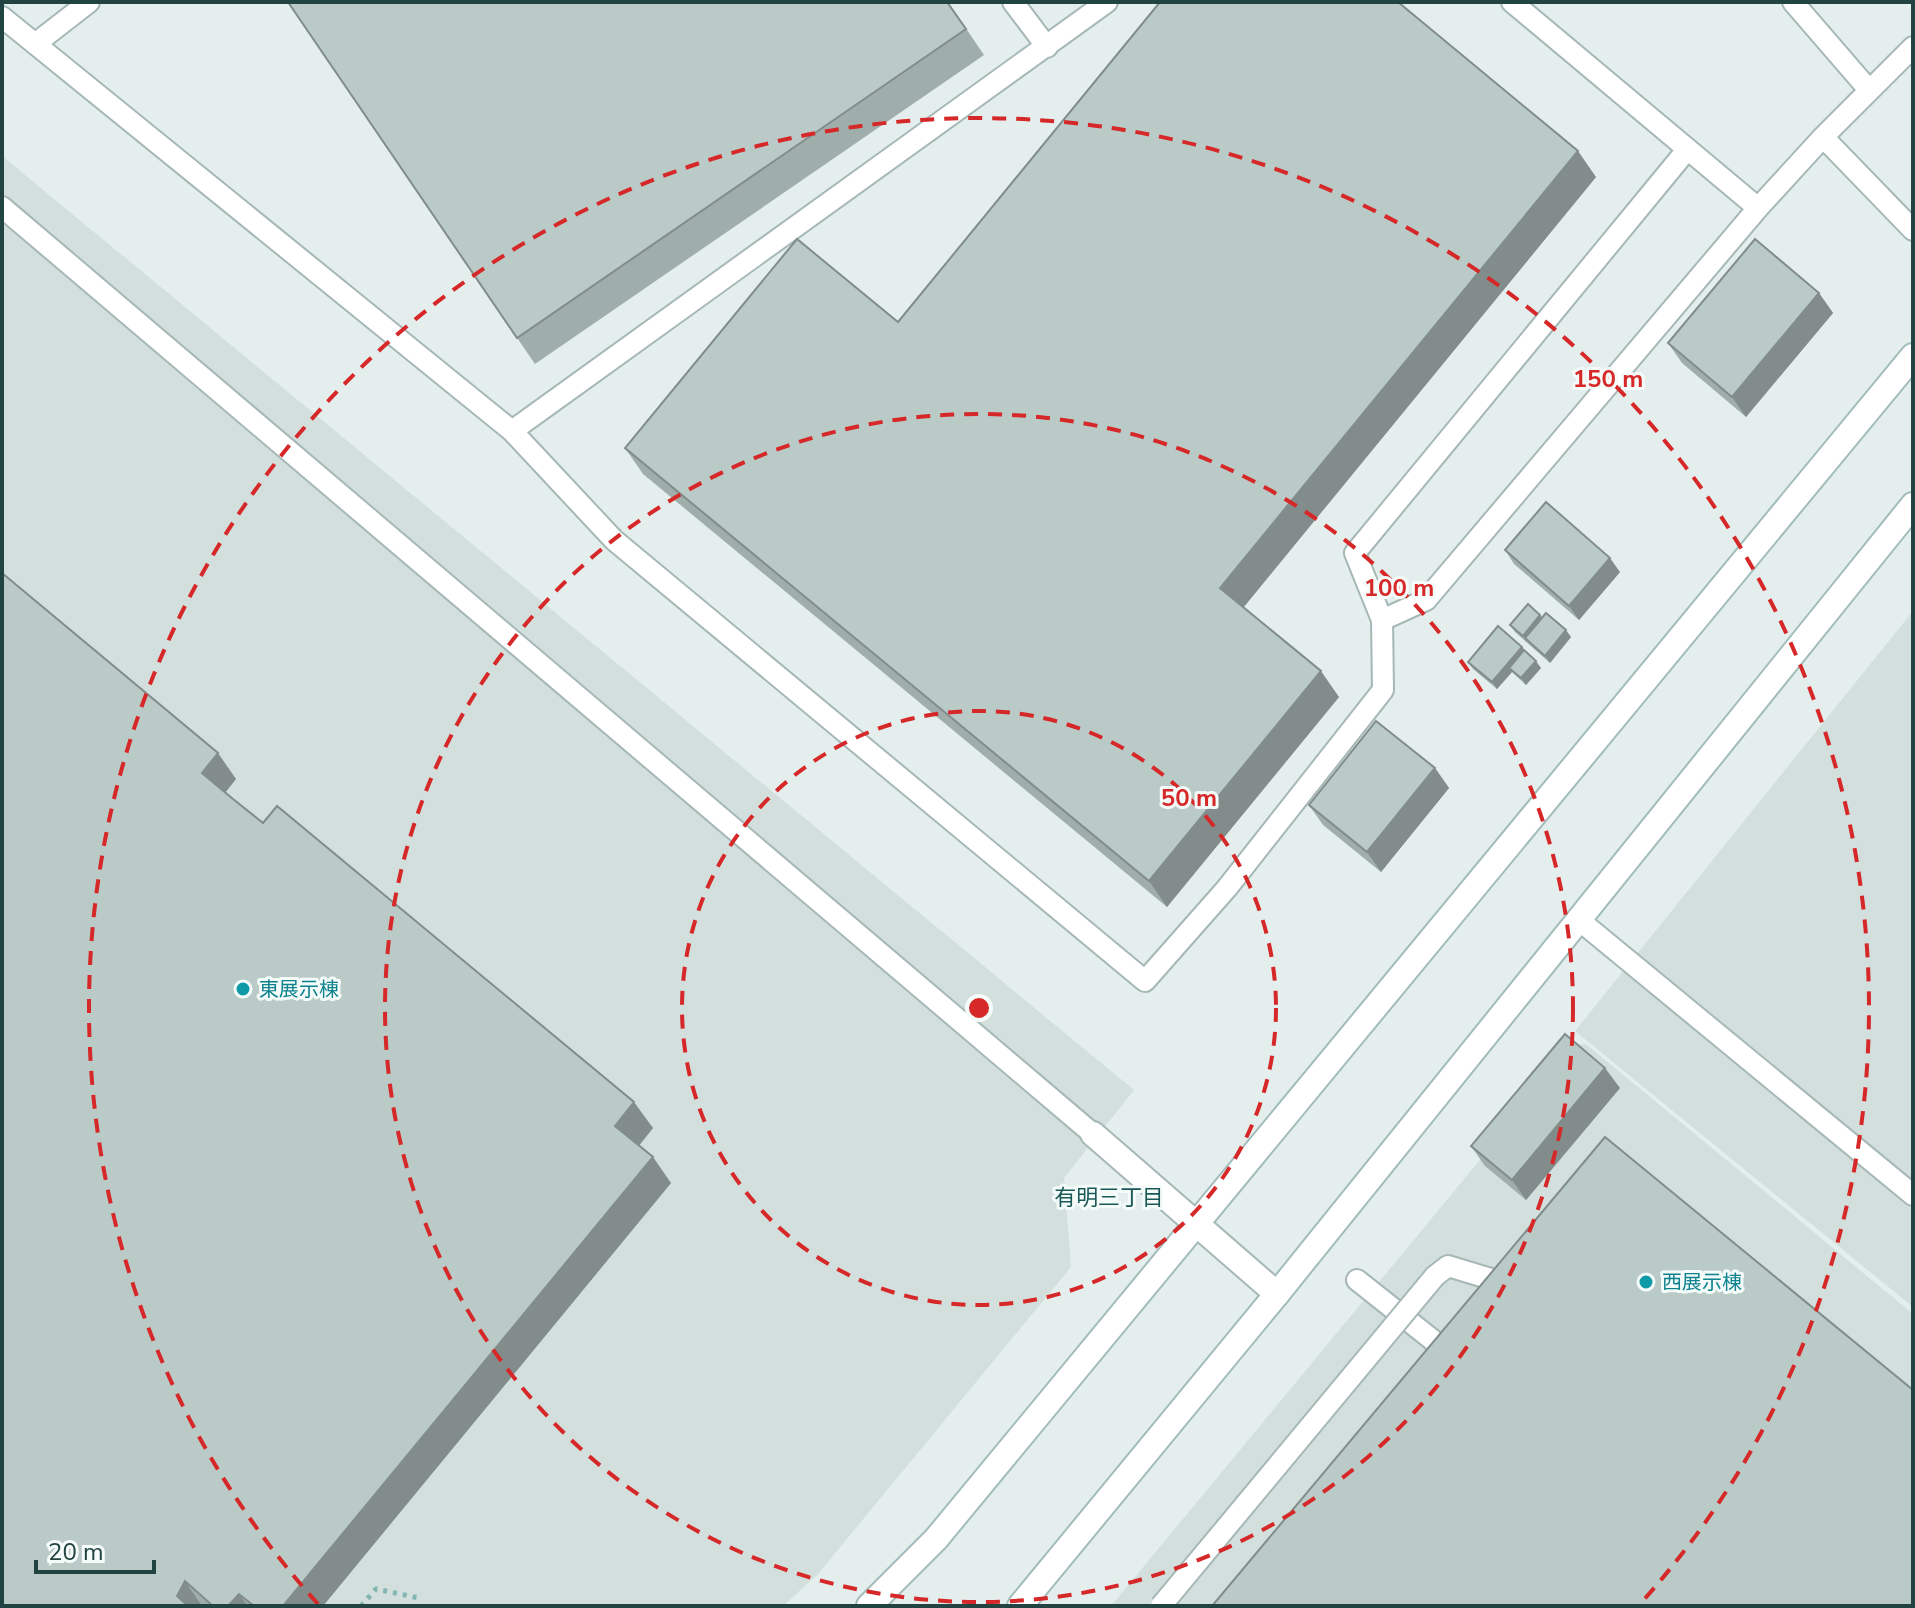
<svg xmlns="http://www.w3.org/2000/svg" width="1915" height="1608" viewBox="0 0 1915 1608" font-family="'Nunito Sans','Noto Sans JP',sans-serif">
<rect width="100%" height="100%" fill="#e4efed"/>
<path fill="#d2dfdd" d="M2 156 1134 1090 1064 1178 1071 1267 818 1574 783 1606H2Z
M1913 611V1307L1575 1031Z
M1586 1044 1913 1314V1606H1111L1575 1045Z"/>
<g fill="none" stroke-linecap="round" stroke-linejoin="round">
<g stroke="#a6b8b6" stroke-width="24">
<path id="service" d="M1013 2 1047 47
M1512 2 1758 208 1823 137 1913 230
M1793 2 1869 90
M2 17 512 431 614 540 1145 981 1227 888 1383 690 1382 620 1355 553 1686 151
M35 44 89 2
M1823 137 1913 47
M2 207 1093 1134
M512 431 1107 2
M1382 620 1426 600 1758 208
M1579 920 1913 1195
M1357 1280 1444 1349"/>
</g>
<g stroke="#a6b8b6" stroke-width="28">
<path id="minor" d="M1093 1134 1277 1294"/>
</g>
<g stroke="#a1bcba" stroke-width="28">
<path id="secondary" d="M869 1606 936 1539 1913 356
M1020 1606 1277 1294 1913 505"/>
</g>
<path stroke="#81b6b2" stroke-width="5" stroke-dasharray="4 6" stroke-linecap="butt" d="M361 1606 376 1589 419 1598"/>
<use href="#service" stroke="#fff" stroke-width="20"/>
<use href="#minor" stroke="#fff" stroke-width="24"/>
<use href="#secondary" stroke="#fff" stroke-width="24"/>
<g stroke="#a6b8b6" stroke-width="24" stroke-linecap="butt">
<path id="service-bridge" d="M1161 1606 1435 1276 1448 1266 1514 1286"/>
</g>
<use href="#service-bridge" stroke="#fff" stroke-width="20"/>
</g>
<path fill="#9faeab" d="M288 2H948L984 55 535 364Z
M1596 177 1243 608 1339 697 1167 907 643 474 625 448 898 322Z
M1819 293 1833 313 1746 417 1682 363 1668 343Z
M1505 550 1620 572 1579 620 1514 564Z
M2 573 236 779 225 793 263 823 653 1128 639 1145 671 1183 323 1606H2Z
M1540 615 1542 617 1571 637 1550 663 1515 632 1510 625Z
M1522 647 1541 668 1526 685 1512 672 1497 689 1473 669 1468 662Z
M1435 768 1449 788 1381 872 1323 825 1309 805Z
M1620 1088 1526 1200 1485 1166 1471 1146Z"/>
<path fill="#828d8b" d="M1578 151 1596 177 1238 614 1220 588Z
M1819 293 1833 313 1746 417 1732 397Z
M1610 558 1620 572 1579 620 1569 606Z
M1540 615 1545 622 1525 638 1527 643 1523 636Z
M1566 630 1571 637 1550 663 1545 656Z
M1522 647 1527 654 1509 668 1512 672 1497 689 1492 682Z
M1536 661 1541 668 1526 685 1521 678Z
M1321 671 1339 697 1167 907 1149 881Z
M218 753 236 779 220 799 202 773Z
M1435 768 1449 788 1381 872 1367 852Z
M1605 1068 1620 1088 1526 1200 1512 1180Z
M634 1102 653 1128 634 1152 615 1126Z
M653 1157 671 1183 323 1606H283Z
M185 1581 202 1606H183L177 1596Z
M239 1594 248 1606H228Z"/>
<path fill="#b9cac7" stroke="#828d8b" stroke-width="2" d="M288 2H947L966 29 517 338Z
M1160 2H1398L1578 151 1220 588 1321 671 1149 881 625 448 797 239 898 322Z
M1755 239 1819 293 1732 397 1668 343Z
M1546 502 1610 558 1569 606 1505 550Z
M2 573 218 753 202 773 233 799 263 823 277 806 634 1102 615 1126 653 1157 283 1606H254L239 1594 228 1606H213L185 1581 177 1596 188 1606H2Z
M1528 604 1540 615 1523 636 1510 625Z
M1546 613 1566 630 1545 656 1525 638Z
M1498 626 1522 647 1492 682 1468 662Z
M1524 650 1536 661 1521 678 1509 668Z
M1376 721 1435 768 1367 852 1309 805Z
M1565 1034 1605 1068 1512 1180 1471 1146Z
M1605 1137 1913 1390V1606H1212Z"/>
<g fill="none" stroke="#d62828" stroke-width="4" stroke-dasharray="14 10">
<circle cx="979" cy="1008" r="297"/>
<circle cx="979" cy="1008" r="594"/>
<path d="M318 1604A890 890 0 1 1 1640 1604"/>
</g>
<g fill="#0f9aa8" stroke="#f5fbf9" stroke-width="3">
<circle cx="243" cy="989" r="8"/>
<circle cx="1646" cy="1282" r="8"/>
</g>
<g text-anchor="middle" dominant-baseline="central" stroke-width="6" stroke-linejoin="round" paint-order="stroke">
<g font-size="20" fill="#0d838f" stroke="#f5fbf9" text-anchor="start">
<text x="259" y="989">東展示棟</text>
<text x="1662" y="1282">西展示棟</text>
</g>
<g font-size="22" fill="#1a5857" stroke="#f5fbf9">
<text x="1109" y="1198">有明三丁目</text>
</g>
</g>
<circle cx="979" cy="1008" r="12" fill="#d62828" stroke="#f5fbf9" stroke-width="4"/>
<g font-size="24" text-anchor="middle" font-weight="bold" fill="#d62828" stroke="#f5fbf9" stroke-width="6" stroke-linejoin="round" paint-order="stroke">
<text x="1608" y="387">150 m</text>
<text x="1399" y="596">100 m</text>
<text x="1189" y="806">50 m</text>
</g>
<rect width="1915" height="1608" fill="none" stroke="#214342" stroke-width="8"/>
<path d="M36 1560v12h118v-12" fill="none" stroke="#214342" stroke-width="4"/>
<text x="48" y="1560" font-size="24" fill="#214342" stroke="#f5fbf9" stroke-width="6" paint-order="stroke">20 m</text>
</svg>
